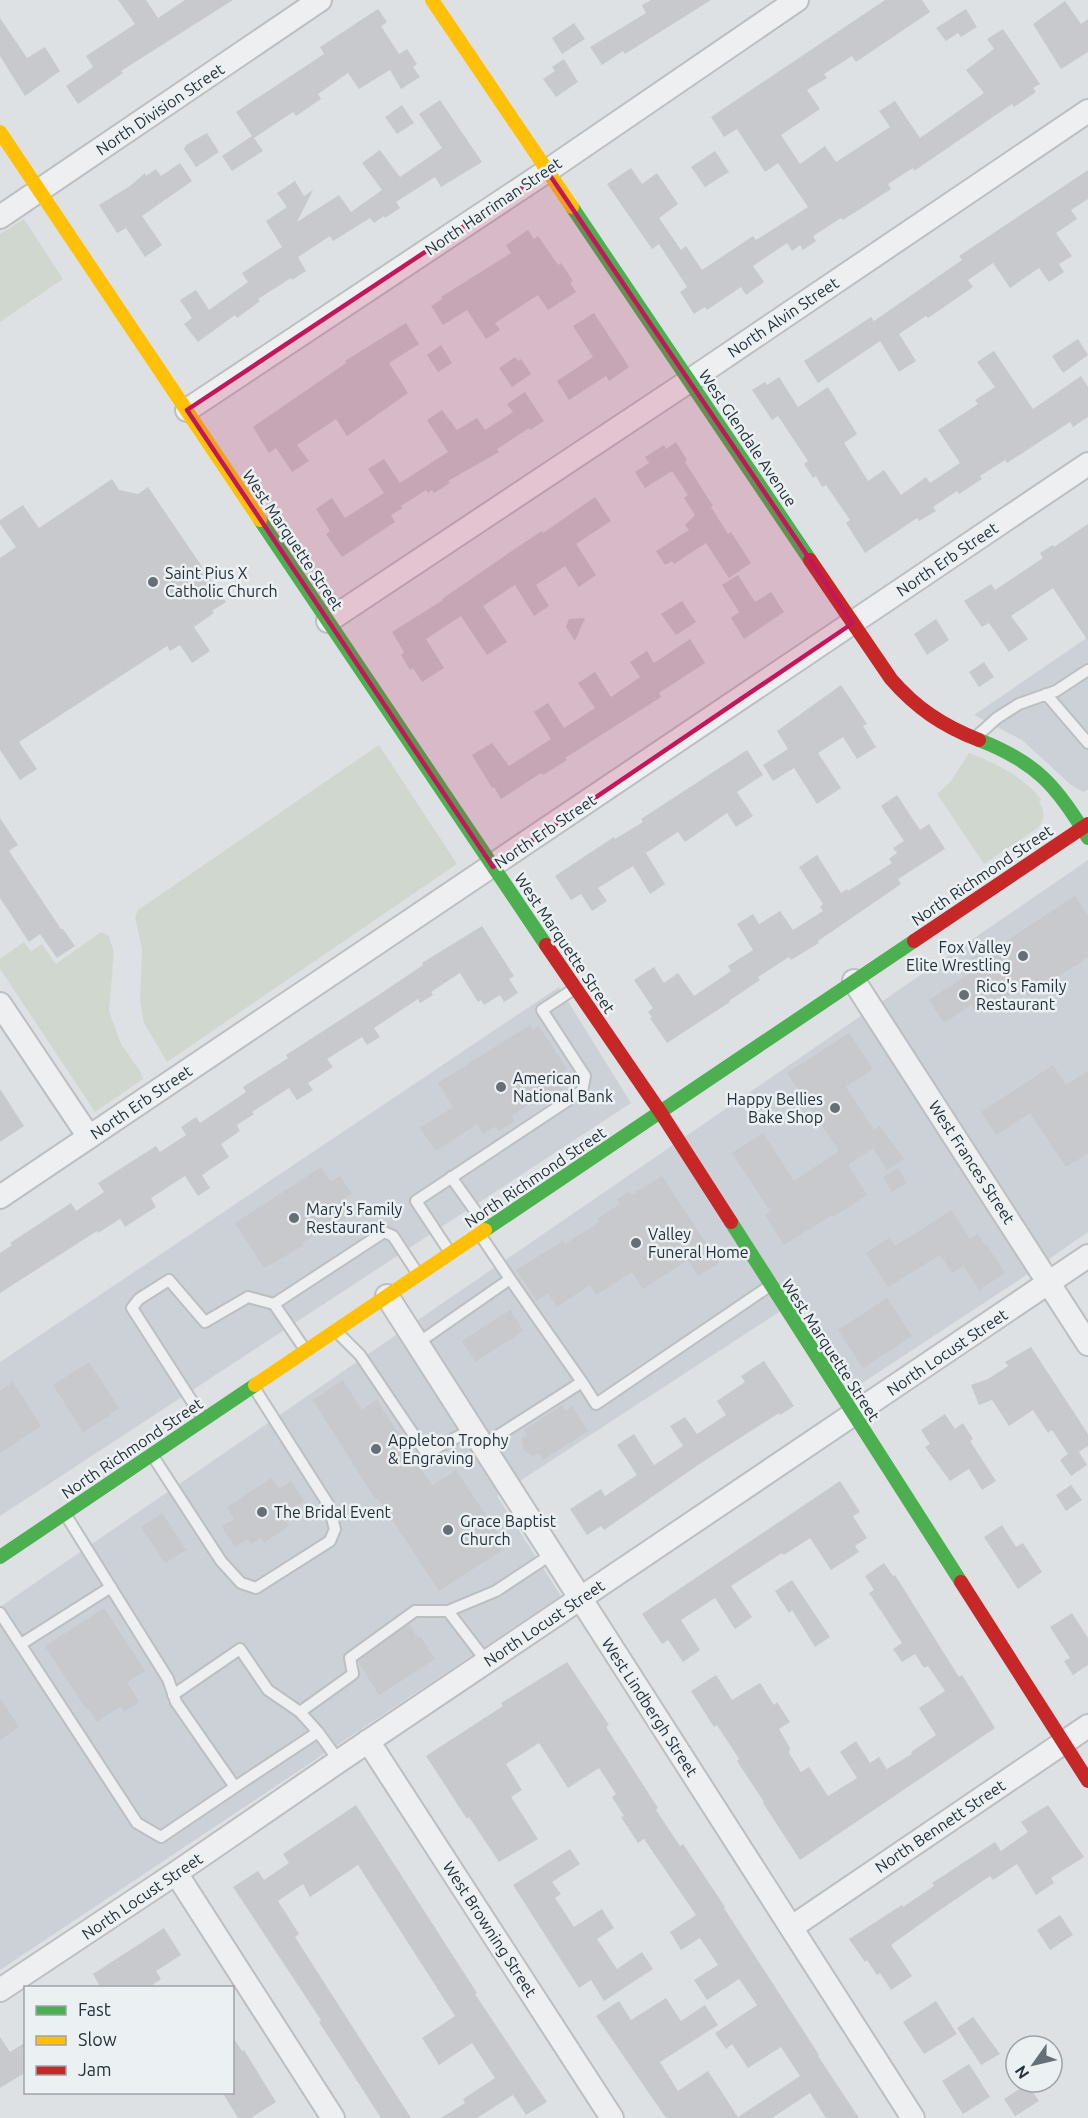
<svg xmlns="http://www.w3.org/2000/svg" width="1088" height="2118" viewBox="0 0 1088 2118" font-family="Ubuntu,sans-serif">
<rect width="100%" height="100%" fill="#dee1e4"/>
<path fill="#ccd1d7" d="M1088 637V790L1083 792 1070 784 1022 740 974 715Z
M1088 860V1232L1016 1282 856 1387 799 1299 497 1496 561 1596 0 1970V1607Z
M559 987 631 1103 0 1516V1362Z"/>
<path fill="#d0d7cf" d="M24 219 63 279 0 322V234Z
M379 745 457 864 167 1062 144 1023 140 1001 142 949 135 917 138 910Z
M969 753C997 764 1022 776 1041 799L1039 802C1045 811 1045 818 1039 827L984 864 937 794 951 781Z
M101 932 109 936 114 953 109 1011 121 1044 140 1071 143 1079 95 1112 0 969V959L24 942 31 951 42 944 56 964Z"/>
<path fill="#c7c9cc" d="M118 0H146L158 18 185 0H233L121 71 123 73 78 104 66 86 93 67 86 56 135 24Z
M651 0H711L625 54 623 51 602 65 590 47 646 13 642 5Z
M885 0H922L930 12 856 62 852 56 824 74 827 78 807 90 820 109 781 135 800 164 825 146 836 162 890 127 879 111 895 101 920 138 984 93 966 70 994 49 987 39 1003 29 1040 84 1033 88 1036 92 1014 107 1012 104 914 171 913 168 888 184 891 189 843 220 841 218 813 236 816 241 803 250 800 245 792 251 787 243 753 266 764 282 746 295 741 287 707 310 705 307 694 314 680 292 687 287 659 244 652 249 607 184 631 168 642 184 657 173 678 204 659 218 681 250 686 246 702 270 753 236 756 240 808 207 778 163 765 172 737 129 724 137 711 117Z
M1065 1 1081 24 1088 19V52L1061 69 1033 24Z
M378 9 387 22 381 26 399 54 407 49 417 64 413 67 420 77 401 89 390 70 359 89 348 73 318 94 321 99 296 116 293 112 254 138 263 151 232 171 222 156 252 136 236 112 324 54 320 47Z
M966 9 977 27 961 37 958 33 946 41 936 28Z
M0 18 27 58 45 47 60 71 25 96 0 56Z
M574 23 585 39 562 54 552 38Z
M564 59 578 82 556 97 543 79 555 71 552 67Z
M440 100 482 162 441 187 435 177 396 202 400 208 385 218 384 216 374 223 370 218 333 241 330 236 298 257 306 271 292 280 291 278 258 299 260 301 237 318 235 315 198 342 184 324 192 318 180 300 196 290 209 310 248 282 242 273 282 247 266 221 287 207 277 193 295 181 304 196 313 190 297 222 339 195 351 212 382 190 362 163 380 150 400 177 442 148 419 114Z
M402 105 414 123 397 134 385 117Z
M207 133 219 152 196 167 184 149 186 145Z
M715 151 729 172 705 187 691 167Z
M180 163 192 181 142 216 162 245 145 257 126 228 117 233 99 205 130 186 145 173 146 176 156 169 161 176Z
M1088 170V199L1071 210 1077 219 1056 233 1072 256 1059 264 1064 272 1049 282 1039 268 1010 288 993 263 968 280 973 287 928 318 926 316 899 334 916 361 899 372 880 341 818 383 804 361 871 317 874 321 962 260 959 256Z
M528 230 534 239 538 236 558 265 561 263 573 281 570 283 576 292 548 310 538 295 495 323 500 330 486 339 467 310 443 325 431 306 442 299 441 297 511 253 506 245Z
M594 313 629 367 609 381 606 376 569 400 557 381 593 357 573 326Z
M406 323 419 344 389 363 408 393 347 436 336 419 297 445 309 461 292 472 276 448 269 453 253 427 346 363 345 361Z
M1078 339 1088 355 1063 373 1052 356Z
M441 345 452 363 438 372 427 355Z
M994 351 1033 409 1081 376 1088 387V417L1073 427 1070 422 1007 463 1005 460 980 476 982 479 959 494 957 491 933 507 936 511 919 521 917 518 865 553 846 523 850 520 826 485 822 487 816 476 813 478 804 464 808 461 778 416 772 420 752 390 765 382 767 385 779 377 798 407 828 387 857 434 844 443 868 481 884 470 901 495 926 477 930 483 960 463 938 430 978 404 975 400 995 387 977 362Z
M515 357 518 361 521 359 531 374 512 387 499 368Z
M525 392 544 421 530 430 529 428 497 449 499 452 448 481 450 483 434 493 432 490 428 493 426 490 401 506 403 508 391 515 395 522 342 557 326 534 330 531 316 509 332 498 345 518 384 493 368 469 384 459 400 483 448 452 427 420 442 410 457 430 477 418 485 430 513 412 507 404Z
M676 442 687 460 685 462 713 506 711 507 728 534 731 532 751 563 729 578 706 543 674 564 672 561 665 565 656 551 689 530 685 525 695 515 684 498 688 495 672 471 645 488 635 472 649 463 645 457 664 445 666 449Z
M112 479 119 490 138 494 148 487 226 602 212 611 214 613 194 627 210 651 192 663 180 645 170 651 167 646 19 742 37 769 20 780 0 750V558L16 547 0 524V520L23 505 39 528Z
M595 497 611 521 576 544 596 575 579 587 565 566 536 585 549 606 534 616 515 585 483 606 507 642 487 655 461 616 426 639 444 668 422 682 413 668 410 670 401 655 404 652 392 632 443 600 442 599 516 548 542 531 543 533Z
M1088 524V641L1053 588 1011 616 1028 639 1009 652 989 623 982 627 964 601 991 584 995 590 1043 558 1040 553 1053 545 1054 547Z
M738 575 755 602 771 592 784 612 744 639 731 618 739 612 722 585Z
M682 601 696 622 676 635 661 614Z
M585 618 575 641 566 627 569 619Z
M936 619 949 640 927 655 914 634Z
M690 639 705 663 659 693 661 697 565 758 567 760 543 775 541 773 501 799 494 787 492 788 472 755 492 743 509 766 551 739 534 712 548 703 564 728 595 708 578 683 595 672 611 697 640 677 630 662 647 651 654 663Z
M984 662 994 677 979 687 969 672Z
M841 685 867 724 863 726 876 747 857 759 843 737 818 753 841 788 817 804 794 768 773 781 763 765 788 749 777 731Z
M747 750 763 775 737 792 753 816 736 827 727 813 685 842 678 832 646 853 665 884 650 894 633 866 598 888 607 901 592 911 581 894 571 900 555 876 614 837 615 839 643 822 641 819Z
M897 795 920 830 929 824 945 849 898 879 901 884 818 941 819 943 791 960 789 957 758 977 760 980 729 1001 730 1002 667 1043 650 1018 652 1017 648 1012 653 1008 634 980 654 967 664 983 678 973 694 996 731 971 728 966 753 950 737 924 753 914 759 924 780 911 793 930 823 911 820 907 823 904 799 867 817 855 841 893 847 889 848 891 892 863 889 859 897 853 893 848 904 841 881 806Z
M0 818 18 845 9 851 61 929H63L75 946 57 958 40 934 29 942 0 898Z
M1075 896 1088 916V957L1028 996 1022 987 1000 1002 997 999 976 1012 971 1005 944 1023 929 1000 978 968 971 958 995 943 997 947Z
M482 926 514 976 509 979 518 993 504 1002 500 995 484 1005 481 1000 478 1002 460 973 431 992 433 995 420 1003 418 999 374 1028 380 1037 367 1045 362 1037 327 1059 333 1067 308 1083 313 1090 297 1100 289 1088 252 1112 254 1114 237 1125 240 1131 221 1144 229 1157 202 1175 210 1188 198 1196 185 1176 151 1198 156 1207 125 1227 120 1219 98 1233 97 1231 0 1293V1253L12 1245 10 1243 71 1203 76 1211 104 1192 98 1183 156 1146 160 1152 186 1135 181 1127 196 1117 200 1123 246 1092 243 1087 288 1058 286 1055 374 998 423 965 422 963Z
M530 1025 533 1030 539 1026 567 1069 562 1072 566 1079 559 1084 563 1091 540 1105 536 1099 512 1116 515 1121 499 1131 496 1126 483 1134 477 1124 436 1151 420 1128 453 1107 438 1083Z
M849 1033 873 1069 846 1087 874 1130 880 1126 904 1159 887 1170 873 1148 848 1165 867 1195 833 1217 832 1215 784 1245 765 1215 770 1211 732 1153 763 1133 794 1181 839 1151 787 1073Z
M1053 1065 1066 1085 1088 1071V1153L1066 1167 1030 1113 996 1135 981 1112Z
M0 1089 24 1126 0 1142Z
M321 1167 331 1182 340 1176 352 1194 344 1199 353 1213 332 1227 330 1225 302 1243 304 1245 264 1268 235 1223Z
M898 1168 907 1183 892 1192 883 1177Z
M662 1176 719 1263 698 1276 688 1260 643 1289 632 1272 596 1295 590 1285 557 1307 548 1293 537 1301 516 1270 563 1241 565 1244 599 1222 597 1219 620 1204 617 1199 629 1192 632 1195Z
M952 1210 970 1239 978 1234 985 1245 986 1244 1005 1273 979 1290 964 1266 952 1273 940 1255 888 1287 866 1253 889 1238 895 1246Z
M887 1298 912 1336 863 1368 838 1330Z
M510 1310 523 1331 475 1362 462 1341Z
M1031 1347 1088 1434V1446L1079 1452 1087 1465 1071 1476 1060 1460 1068 1454 1052 1430 1048 1433 1033 1410 1009 1426 992 1400 979 1405 971 1385 988 1379 1008 1366 1005 1362Z
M764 1361 794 1406 780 1415 779 1413 701 1463 604 1530 601 1526 587 1535 570 1509 601 1489 605 1496 637 1475 617 1445 634 1434 654 1465 683 1446 670 1426 685 1417 697 1434 726 1415 717 1401 745 1382 741 1376Z
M89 1362 119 1408 109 1414 110 1415 83 1432 53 1385Z
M343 1380 362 1410 377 1400 432 1486 456 1470 507 1547 439 1591 384 1507 377 1498 375 1499 313 1400Z
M13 1382 41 1426 0 1453V1391Z
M562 1405 566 1411 572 1406 588 1431 543 1460 538 1453 533 1456 524 1450 522 1438 527 1435 524 1430Z
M945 1414 955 1429 963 1423 973 1439 970 1441 996 1481 982 1490 969 1469 950 1481 925 1447 930 1444 921 1430Z
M271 1478 279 1489 291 1481 304 1501 292 1509 296 1515 286 1521 289 1526 264 1543 261 1538 251 1544 248 1539 235 1547 222 1527 234 1519 227 1507Z
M840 1481 860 1512 853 1516 867 1538 855 1546 859 1552 831 1570 810 1538 784 1555 782 1553 731 1586 752 1617 735 1629 715 1598 681 1620 700 1650 683 1662 668 1640 662 1644 642 1614Z
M1071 1485 1082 1500 1066 1511 1056 1495Z
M162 1513 186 1550 165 1563 141 1527Z
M1002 1525 1016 1547 1023 1543 1042 1572 1018 1589 984 1537Z
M884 1563 893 1576 895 1575 959 1677 962 1675 995 1728 800 1860 763 1803 764 1802 737 1761 739 1759 717 1725 714 1727 691 1691 716 1675 732 1700 760 1683 774 1705 777 1702 790 1722 779 1729 790 1748 789 1753 801 1772 809 1767 828 1796 857 1778 840 1752 856 1741 870 1763 879 1757 887 1769 912 1754 911 1752 936 1735 919 1708 945 1691 928 1666 924 1668 915 1654 902 1662 893 1649 902 1643 869 1593 874 1590 865 1576Z
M792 1580 830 1637 815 1647 792 1610 789 1613 775 1591Z
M104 1608 145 1671 127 1682 139 1702 124 1712 121 1706 97 1722 88 1708 86 1709 45 1646Z
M1072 1613 1088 1638V1665L1073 1675 1064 1661 1070 1658 1050 1627Z
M409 1624 418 1638 420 1636 435 1659 379 1695 358 1661Z
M567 1662 609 1725 606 1727 658 1808 656 1810 680 1846 683 1844 725 1907 724 1908 819 2055 818 2056 859 2118H826L810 2093 772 2118H666L596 2016 619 2001 631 2020 666 1998 681 2021 705 2005 718 2025 660 2062 678 2091 708 2071 738 2117 800 2076 781 2047 748 2068 732 2044 726 2049 715 2033 757 2005 739 1979 707 2000 694 1980 718 1965 700 1938 681 1950 670 1932 696 1915 644 1839 638 1843 621 1817 624 1816 612 1797 616 1794 599 1768 568 1788 539 1743 506 1764 522 1790 511 1797 538 1839 499 1862 469 1817 467 1819 426 1756 503 1706 501 1703Z
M0 1698 19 1727 0 1740Z
M356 1805 477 1993 475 1994 547 2102 526 2115 513 2095 477 2118H441L465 2103 463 2099 495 2078 472 2043 439 2065 422 2038 455 2016 358 1865 310 1897 303 1884 278 1901 299 1934 295 1937 411 2118H381L319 2022 321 2020 233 1887 258 1871 264 1880 289 1863 283 1854Z
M1048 1805 1084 1857 1051 1878 1054 1883 1036 1895 1017 1864 993 1880 990 1876 937 1912 891 1945 912 1976 891 1990 880 1973 877 1975 867 1960 865 1962 849 1939 902 1905 903 1907 934 1886 932 1883 995 1842 1001 1851 1028 1832 1021 1822Z
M570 1849 580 1864 552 1882 561 1894 555 1898 574 1927 602 1909 614 1928 597 1939 617 1969 642 1952 653 1969 604 2001 591 1980 579 1988 513 1885Z
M1060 1915 1073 1935 1050 1950 1037 1930Z
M164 1928 181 1955 156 1971 161 1979 148 1988H101L93 1974Z
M936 2001 957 2034 924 2054 903 2022Z
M973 2017 1000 2054 981 2065 957 2028Z
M232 2036 242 2051 244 2050 276 2102 251 2118H238L222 2092H232Z
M0 2037 10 2052 26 2042V2072L0 2088Z
M969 2064 990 2097 963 2114 942 2081Z
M1027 2084 1039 2101 1015 2116 1004 2099Z"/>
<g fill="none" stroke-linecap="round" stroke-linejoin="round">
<g stroke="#bcbfc2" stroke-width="14">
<path id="lane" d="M1046 694 1088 743
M978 735 997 718 1019 704 1056 691 1088 670
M451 1177 486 1226
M449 1251 416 1201 582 1091 585 1076 542 1010 574 989
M510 1279 582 1382
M274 1304 304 1348
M339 1334 360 1355 426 1453 473 1429
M418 1343 510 1279 481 1236
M202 1417 132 1308 139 1299 169 1280 205 1322 248 1297 274 1304 384 1232 393 1236 416 1271
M483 1445 582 1382 596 1404 768 1287
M154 1458 221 1561 241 1583 256 1588 330 1541 335 1529 328 1504 255 1389
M448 1611 496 1591 552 1554
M0 1613 137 1823 161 1837 235 1787 176 1702 168 1679 67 1517
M21 1644 111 1587
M173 1695 240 1649 268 1690 300 1712 318 1732
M300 1712 353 1674 350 1658 415 1611H448L487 1662
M235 1787 318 1732 339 1761"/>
</g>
<g stroke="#bcbfc2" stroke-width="26">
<path id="street" d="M0 217 320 0
M187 410 547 171 797 0
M328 621 689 381 1088 111
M854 981 1088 1344
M0 1004 89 1137
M0 1197 1088 464
M387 1296 913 2118
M368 1741 612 2118
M176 1873 333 2118
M792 1927 1088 1726
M0 1990 176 1873 339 1761 1088 1256"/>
</g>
<use href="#lane" stroke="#eeeff0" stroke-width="10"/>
<use href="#street" stroke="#eeeff0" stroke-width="22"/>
<path stroke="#4caf50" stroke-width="14" d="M572 207 810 560
M260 520 546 945
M979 740C1036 762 1057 786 1088 838
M731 1222 961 1582
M485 1230 914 941
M0 1557 255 1385"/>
<path stroke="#ffc107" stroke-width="14" d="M432 0 572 207
M0 132 260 520
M255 1385 485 1230"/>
<path stroke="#c62828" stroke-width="14" d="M810 560 891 679C916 708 943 726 979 740
M914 941 1088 824
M546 945 661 1113 731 1222
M961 1582 1088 1781"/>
</g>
<path fill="#c2185b" fill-opacity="0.2" stroke="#c2185b" stroke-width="4.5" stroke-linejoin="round" d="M547 171 853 623 493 867 187 410Z"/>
<g fill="#676f76" stroke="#ebf0f3" stroke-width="2">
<circle cx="153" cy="582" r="6"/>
<circle cx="1023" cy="956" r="6"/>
<circle cx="964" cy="995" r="6"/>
<circle cx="501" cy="1087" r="6"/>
<circle cx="835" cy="1108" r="6"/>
<circle cx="294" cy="1218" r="6"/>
<circle cx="636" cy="1243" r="6"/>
<circle cx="376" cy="1449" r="6"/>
<circle cx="262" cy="1512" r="6"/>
<circle cx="448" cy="1530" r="6"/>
</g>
<g text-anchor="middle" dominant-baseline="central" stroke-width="5" stroke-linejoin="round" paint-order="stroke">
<g font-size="16" fill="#27313b" stroke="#ebf0f3">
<text transform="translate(160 109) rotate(-34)">North Division Street</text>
<text transform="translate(493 206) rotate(-34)">North Harriman Street</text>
<text transform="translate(783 317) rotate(-34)">North Alvin Street</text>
<text transform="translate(748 438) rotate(56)">West Glendale Avenue</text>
<text transform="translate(293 540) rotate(56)">West Marquette Street</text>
<text transform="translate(947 559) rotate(-34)">North Erb Street</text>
<text transform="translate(545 831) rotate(-34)">North Erb Street</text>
<text transform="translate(982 875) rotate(-34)">North Richmond Street</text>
<text transform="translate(565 943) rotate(56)">West Marquette Street</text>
<text transform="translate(141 1102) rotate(-34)">North Erb Street</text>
<text transform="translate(972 1162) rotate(57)">West Frances Street</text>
<text transform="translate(535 1177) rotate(-34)">North Richmond Street</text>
<text transform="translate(831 1350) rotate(57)">West Marquette Street</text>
<text transform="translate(947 1352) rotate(-34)">North Locust Street</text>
<text transform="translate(132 1448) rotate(-34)">North Richmond Street</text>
<text transform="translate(544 1623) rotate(-34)">North Locust Street</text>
<text transform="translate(650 1707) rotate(57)">West Lindbergh Street</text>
<text transform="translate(940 1826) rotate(-34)">North Bennett Street</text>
<text transform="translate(142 1896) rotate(-34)">North Locust Street</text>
<text transform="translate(490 1929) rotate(57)">West Browning Street</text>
</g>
<g font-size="16" fill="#27313b" stroke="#ebf0f3" text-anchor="start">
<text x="165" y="573">Saint Pius X<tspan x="165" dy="18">Catholic Church</tspan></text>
<text x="1011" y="947" text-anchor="end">Fox Valley<tspan x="1011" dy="18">Elite Wrestling</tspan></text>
<text x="976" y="986">Rico's Family<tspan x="976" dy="18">Restaurant</tspan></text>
<text x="513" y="1078">American<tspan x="513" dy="18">National Bank</tspan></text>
<text x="823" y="1099" text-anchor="end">Happy Bellies<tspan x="823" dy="18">Bake Shop</tspan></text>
<text x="306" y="1209">Mary's Family<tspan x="306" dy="18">Restaurant</tspan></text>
<text x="648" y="1234">Valley<tspan x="648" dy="18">Funeral Home</tspan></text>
<text x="388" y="1440">Appleton Trophy<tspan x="388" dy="18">&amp; Engraving</tspan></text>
<text x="274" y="1512">The Bridal Event</text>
<text x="460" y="1521">Grace Baptist<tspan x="460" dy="18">Church</tspan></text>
</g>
</g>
<rect x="24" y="1986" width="210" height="108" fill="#ebf0f3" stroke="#9da4a9" stroke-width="1.5"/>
<rect x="36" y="2006" width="30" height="9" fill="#4caf50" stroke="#9da4a9" stroke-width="1.5"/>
<text x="78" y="2016" font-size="18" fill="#27313b">Fast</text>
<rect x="36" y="2036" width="30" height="9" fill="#ffc107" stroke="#9da4a9" stroke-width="1.5"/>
<text x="78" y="2046" font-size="18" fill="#27313b">Slow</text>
<rect x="36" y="2066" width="30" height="9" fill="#c62828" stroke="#9da4a9" stroke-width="1.5"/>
<text x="78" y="2076" font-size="18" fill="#27313b">Jam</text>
<g transform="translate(1034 2064) rotate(236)"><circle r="28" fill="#ebf0f3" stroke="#9da4a9" stroke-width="1.5"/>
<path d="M0-4.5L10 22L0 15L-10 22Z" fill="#676f76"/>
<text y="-9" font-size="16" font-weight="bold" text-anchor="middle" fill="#27313b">N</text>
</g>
</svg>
